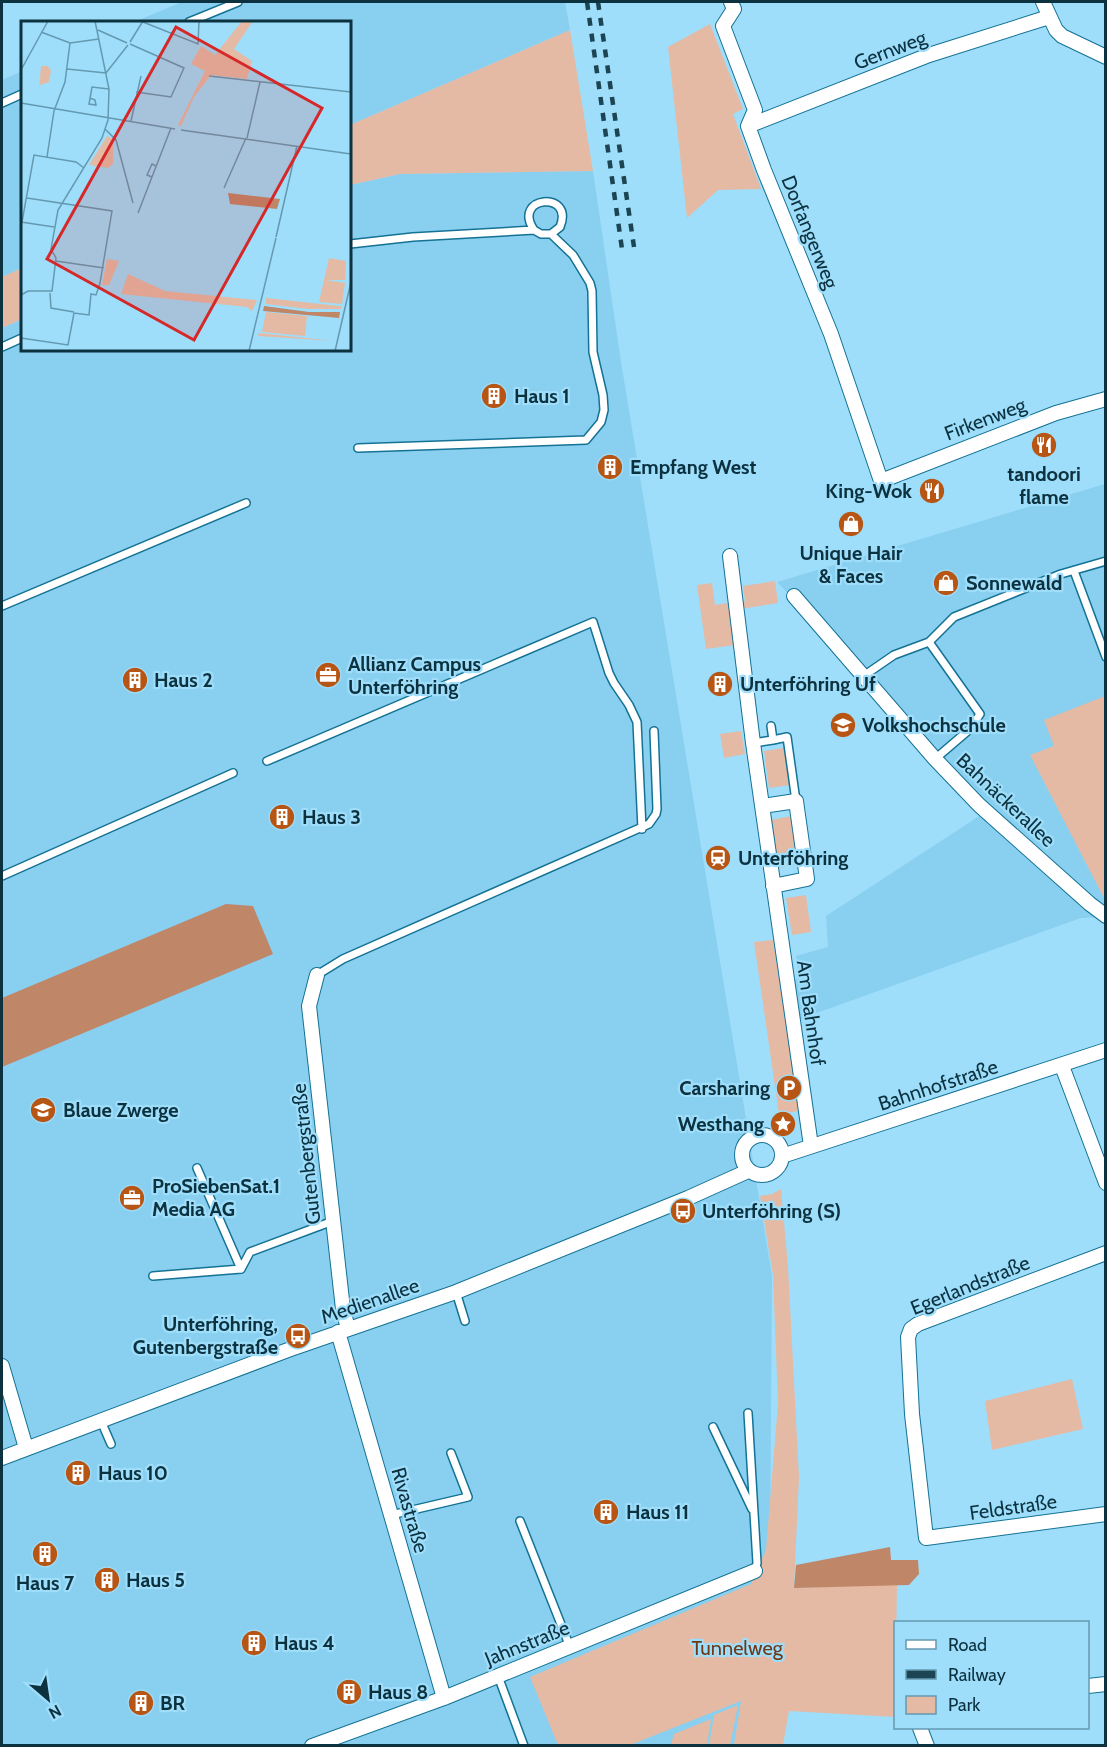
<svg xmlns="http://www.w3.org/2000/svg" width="1107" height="1747" viewBox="0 0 1107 1747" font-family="Cabin,sans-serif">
<rect width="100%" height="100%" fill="#9edefb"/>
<path fill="#89cfef" d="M182 2H565L570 30 350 125V22H134Z
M22 71V268L2 277V80Z
M593 171 621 362 772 1276 770 1559 734 1745H2V328L22 319V350H350V185L400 174Z
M1105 484V917L1081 918 800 1019 794 980 800 978 796 956 828 947 826 916 990 809 777 582Z"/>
<path fill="#e4baa5" d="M710 24 743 109 733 114 761 189 718 190 687 218 668 47Z
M570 30 593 171 400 174 350 185V125Z
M22 268V319L2 328V277Z
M775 581 778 603 741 609 740 602 745 601 743 586Z
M712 583 715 605 728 603 735 645 706 649 697 585Z
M1105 696V900L1030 755 1054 746 1044 720Z
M741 731 745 754 724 758 720 734Z
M784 748 790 785 769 788 764 751Z
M791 816 799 865 778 868 771 820Z
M806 895 811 932 792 935 786 898Z
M773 940 799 1111 779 1114 754 942Z
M781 1189 788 1267 799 1477 794 1588 897 1584 895 1717 789 1711 783 1745H734L741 1701 630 1745H558L530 1677 751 1584 766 1550 778 1403 773 1275 760 1196 772 1194Z
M1072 1379 1083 1429 992 1450 985 1401Z
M738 1705 730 1745H709L714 1715Z
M711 1719 707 1745 671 1744 674 1734Z"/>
<path fill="#bf8668" d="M226 904 253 906 273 954 2 1067V998Z
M890 1547 891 1560H918L919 1574 909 1585 794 1588 796 1565Z"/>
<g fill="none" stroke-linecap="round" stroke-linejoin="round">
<g stroke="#147294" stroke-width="10">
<path id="service" d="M189 22 238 2
M2 103 22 94
M534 230C511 196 575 190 560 227L551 234
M350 244 413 237 534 230 541 234H551L573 255 590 283 592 291 593 352 603 395 604 410 601 422 586 440 358 448
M2 347 22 338
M1074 571 1106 657
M2 606 246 503
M929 642 980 714 970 729 935 759
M862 677 894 655 929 642 954 617 1061 574 1106 561
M773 740 787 737 796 801
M753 743 773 740 771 726
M267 761 593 622 609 673 614 683 629 705 637 722 642 829
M2 876 233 773
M317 975 343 959 649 824 656 814 657 809 654 731
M197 1168 241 1269
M241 1269 250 1252 333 1221
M153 1276 241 1269
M456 1292 465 1321
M748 1413 757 1563 755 1571
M101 1421 111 1444
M713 1427 752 1509
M391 1515 468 1497 451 1453
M520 1521 570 1647
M498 1676 524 1746"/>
</g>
<g stroke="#147294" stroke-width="16">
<path id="minor" d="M731 2 734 9 723 26 755 110 748 126 764 170 831 334 881 481 1056 413 1106 399
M1043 2 1056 30 1062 36 1106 57
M748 126 929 55 1049 17
M730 556 753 743 811 1146
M794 596 935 759 979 805 1090 904 1106 916
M762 806 796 801 807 879 773 886
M317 975 309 1006 343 1309 348 1329
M1062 1066 1106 1183
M742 1155a20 20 0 1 1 40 0a20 20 0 1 1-40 0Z
M782 1156 1106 1050
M1106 1253 918 1324 911 1329 908 1337 912 1414 926 1538 1106 1514
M338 1332 444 1698
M2 1366 26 1448
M2 1458 288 1350 456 1292 688 1198 748 1171
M1088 1686 1106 1684
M920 1728 927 1746
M312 1746 444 1698 755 1571"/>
</g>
<use href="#service" stroke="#fff" stroke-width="7"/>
<use href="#minor" stroke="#fff" stroke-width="14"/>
<path stroke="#1c4453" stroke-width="4.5" stroke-dasharray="8 8" stroke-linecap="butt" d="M587 2 622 249
M598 2 634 247"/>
</g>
<defs>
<g id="building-disc" transform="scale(1.35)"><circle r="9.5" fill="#b65514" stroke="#9edefb"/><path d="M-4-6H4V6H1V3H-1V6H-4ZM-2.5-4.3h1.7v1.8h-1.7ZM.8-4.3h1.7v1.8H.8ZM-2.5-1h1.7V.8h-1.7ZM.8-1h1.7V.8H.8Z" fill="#fff"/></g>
<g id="restaurant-disc" transform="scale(1.35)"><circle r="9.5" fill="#b65514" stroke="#9edefb"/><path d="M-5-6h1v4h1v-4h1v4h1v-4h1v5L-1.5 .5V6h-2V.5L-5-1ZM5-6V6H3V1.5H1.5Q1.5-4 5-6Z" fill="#fff"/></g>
<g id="shop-disc" transform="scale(1.35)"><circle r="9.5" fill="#b65514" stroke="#9edefb"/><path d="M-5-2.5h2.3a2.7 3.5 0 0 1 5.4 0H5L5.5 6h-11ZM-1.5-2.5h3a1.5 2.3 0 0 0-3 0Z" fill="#fff"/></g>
<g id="office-disc" transform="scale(1.35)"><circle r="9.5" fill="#b65514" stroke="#9edefb"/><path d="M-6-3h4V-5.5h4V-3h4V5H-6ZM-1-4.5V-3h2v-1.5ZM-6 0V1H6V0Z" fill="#fff"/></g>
<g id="university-disc" transform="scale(1.35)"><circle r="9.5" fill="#b65514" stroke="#9edefb"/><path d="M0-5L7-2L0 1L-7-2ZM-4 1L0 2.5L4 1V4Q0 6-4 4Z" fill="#fff"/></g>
<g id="station-disc" transform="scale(1.35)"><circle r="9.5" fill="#b65514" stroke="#9edefb"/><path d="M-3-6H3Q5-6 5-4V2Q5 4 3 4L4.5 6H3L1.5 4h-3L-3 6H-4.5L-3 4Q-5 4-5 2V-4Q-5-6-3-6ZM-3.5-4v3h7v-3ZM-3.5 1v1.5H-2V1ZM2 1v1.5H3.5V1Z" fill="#fff"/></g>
<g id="parking-disc" transform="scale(1.35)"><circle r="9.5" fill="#b65514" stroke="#9edefb"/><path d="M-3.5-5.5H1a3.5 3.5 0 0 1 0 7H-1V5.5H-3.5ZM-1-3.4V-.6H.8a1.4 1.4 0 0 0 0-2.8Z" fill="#fff"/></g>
<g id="school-disc" transform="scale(1.35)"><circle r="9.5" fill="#b65514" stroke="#9edefb"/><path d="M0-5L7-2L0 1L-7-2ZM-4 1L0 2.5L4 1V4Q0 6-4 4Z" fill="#fff"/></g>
<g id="sight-disc" transform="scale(1.35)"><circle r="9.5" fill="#b65514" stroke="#9edefb"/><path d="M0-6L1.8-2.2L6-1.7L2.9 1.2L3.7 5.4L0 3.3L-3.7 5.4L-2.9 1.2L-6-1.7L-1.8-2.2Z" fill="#fff"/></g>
<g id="bus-disc" transform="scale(1.35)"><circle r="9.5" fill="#b65514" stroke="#9edefb"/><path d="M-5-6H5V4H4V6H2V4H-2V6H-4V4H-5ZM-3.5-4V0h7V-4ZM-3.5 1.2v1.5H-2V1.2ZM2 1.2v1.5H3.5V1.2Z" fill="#fff"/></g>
</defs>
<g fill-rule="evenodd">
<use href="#building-disc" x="494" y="396"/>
<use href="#restaurant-disc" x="1044" y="445"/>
<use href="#building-disc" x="610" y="467"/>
<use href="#restaurant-disc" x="932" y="491"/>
<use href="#shop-disc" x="851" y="524"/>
<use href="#shop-disc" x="946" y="583"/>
<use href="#office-disc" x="328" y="675"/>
<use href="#building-disc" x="135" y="680"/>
<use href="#building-disc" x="720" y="684"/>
<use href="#university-disc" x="843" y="725"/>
<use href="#building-disc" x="282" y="817"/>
<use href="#station-disc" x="718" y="858"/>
<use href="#parking-disc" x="789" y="1088"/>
<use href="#school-disc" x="43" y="1110"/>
<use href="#sight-disc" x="783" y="1124"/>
<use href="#office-disc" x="132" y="1198"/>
<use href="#bus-disc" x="683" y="1211"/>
<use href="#bus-disc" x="298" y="1336"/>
<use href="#building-disc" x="78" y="1473"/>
<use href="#building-disc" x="606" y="1512"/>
<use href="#building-disc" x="45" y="1554"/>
<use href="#building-disc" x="107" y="1580"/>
<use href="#building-disc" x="254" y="1643"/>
<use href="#building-disc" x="349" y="1692"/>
<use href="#building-disc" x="141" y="1703"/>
</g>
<g text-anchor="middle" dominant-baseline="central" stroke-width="4.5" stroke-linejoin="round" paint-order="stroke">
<g font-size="20" fill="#0c313f" stroke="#9edefb">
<text transform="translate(890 50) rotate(-21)">Gernweg</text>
<text transform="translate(810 232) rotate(68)">Dorfangerweg</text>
<text transform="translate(985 419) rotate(-21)">Firkenweg</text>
<text transform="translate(1006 800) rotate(43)">Bahnäckerallee</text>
<text transform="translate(811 1013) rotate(82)">Am Bahnhof</text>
<text transform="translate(938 1085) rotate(-18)">Bahnhofstraße</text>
<text transform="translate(306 1154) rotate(-96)">Gutenbergstraße</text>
<text transform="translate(970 1285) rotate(-22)">Egerlandstraße</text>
<text transform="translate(370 1301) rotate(-19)">Medienallee</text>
<text transform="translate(1013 1507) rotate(-8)">Feldstraße</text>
<text transform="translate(410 1510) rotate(74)">Rivastraße</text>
<text transform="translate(527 1643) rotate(-22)">Jahnstraße</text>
</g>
<g font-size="20" font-weight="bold" fill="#0c313f" stroke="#9edefb" text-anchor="start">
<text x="514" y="396">Haus 1</text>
<text x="630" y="467">Empfang West</text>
<text x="1044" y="474" text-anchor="middle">tandoori<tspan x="1044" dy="23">flame</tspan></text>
<text x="912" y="491" text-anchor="end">King-Wok</text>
<text x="851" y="553" text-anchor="middle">Unique Hair<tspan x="851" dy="23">&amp; Faces</tspan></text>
<text x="966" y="583">Sonnewald</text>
<text x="348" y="664">Allianz Campus<tspan x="348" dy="23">Unterföhring</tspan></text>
<text x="154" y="680">Haus 2</text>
<text x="740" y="684">Unterföhring Uf</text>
<text x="862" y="725">Volkshochschule</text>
<text x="302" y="817">Haus 3</text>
<text x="738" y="858">Unterföhring</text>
<text x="770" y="1088" text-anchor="end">Carsharing</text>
<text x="63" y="1110">Blaue Zwerge</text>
<text x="764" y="1124" text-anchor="end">Westhang</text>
<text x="152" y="1186">ProSiebenSat.1<tspan x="152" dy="23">Media AG</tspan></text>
<text x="702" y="1211">Unterföhring (S)</text>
<text x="278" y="1324" text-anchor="end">Unterföhring,<tspan x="278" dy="23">Gutenbergstraße</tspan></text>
<text x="98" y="1473">Haus 10</text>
<text x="626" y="1512">Haus 11</text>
<text x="126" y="1580">Haus 5</text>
<text x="45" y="1583" text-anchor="middle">Haus 7</text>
<text x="274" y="1643">Haus 4</text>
<text x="368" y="1692">Haus 8</text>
<text x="160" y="1703">BR</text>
</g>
<g font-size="20" fill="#6f3817" stroke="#9edefb">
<text x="737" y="1648">Tunnelweg</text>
</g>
</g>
<g transform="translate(21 21)">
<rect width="330" height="330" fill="#9edefb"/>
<path d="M221 0H232L213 28 231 40 226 58 190 54 173 76 160 105 157 104 184 50 170 43 180 25 194 34ZM20 45H27L30 50 28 61 19 64 18 70ZM86 115 92 118V143L87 147 68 144ZM308 237 325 240 324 259H305L324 262 321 283 298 281ZM86 238 98 240 88 264H81ZM107 253 144 270 236 279 231 290 226 286 100 273ZM245 277 318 285H320V288H287L245 283ZM245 291 286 295 284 315 241 311ZM238 312 313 320 237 315Z" fill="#e4baa5"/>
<path d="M207 172 259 178 256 188 209 183ZM243 285 288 291H319L318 297 242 290Z" fill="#bf8668"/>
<path fill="none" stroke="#6499b0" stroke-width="1.5" d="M122 1 177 23 178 0M77 9 106 22M20 11 49 22 78 18M109 21 122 0M109 23 163 47 150 76 115 71M46 48 85 52 107 24M0 49 27 0M188 55 330 71M69 77 74 79 75 84 68 83 71 66 88 68M0 82 154 108M110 100 120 55M84 108 95 119 112 182M160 109 330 133M226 117 239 61M26 136 33 90 44 61 49 22M131 156 126 154 131 143 135 145M203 167 225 117M117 192 150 107M0 201 33 206M1 201 13 134 55 141 63 147M255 216 276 125M35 240 83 247M29 272 30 287 53 291M0 274 7 270H31L35 237 30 228 37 189 81 117 87 99 88 68 74 0M0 317 47 324 53 292 68 294 70 273 75 274 79 262 91 190 6 177M228 330 255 217M314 330 330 261"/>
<path fill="#d62828" fill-opacity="0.15" stroke="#d62828" stroke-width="3" d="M155 6 301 87 173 319 26 238Z"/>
<rect width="330" height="330" fill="none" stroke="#0c313f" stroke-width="3"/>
</g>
<rect width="1107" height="1747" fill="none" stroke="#0c313f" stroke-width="6"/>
<rect x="894" y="1621" width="195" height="108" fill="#9edefb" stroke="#6499b0" stroke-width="1.5"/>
<rect x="906" y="1640" width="30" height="9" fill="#ffffff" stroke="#6499b0" stroke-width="1.5"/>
<text x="948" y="1651" font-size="18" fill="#0c313f">Road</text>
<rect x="906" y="1670" width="30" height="9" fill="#1c4453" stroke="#6499b0" stroke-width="1.5"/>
<text x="948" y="1681" font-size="18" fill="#0c313f">Railway</text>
<rect x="906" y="1696" width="30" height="18" fill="#e4baa5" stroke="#6499b0" stroke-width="1.5"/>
<text x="948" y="1711" font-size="18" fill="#0c313f">Park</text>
<g transform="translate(48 1699) rotate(151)" stroke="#9edefb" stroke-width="4.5" paint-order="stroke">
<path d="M0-4.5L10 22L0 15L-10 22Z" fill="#0c313f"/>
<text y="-9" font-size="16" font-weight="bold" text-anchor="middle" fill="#0c313f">N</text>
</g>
</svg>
